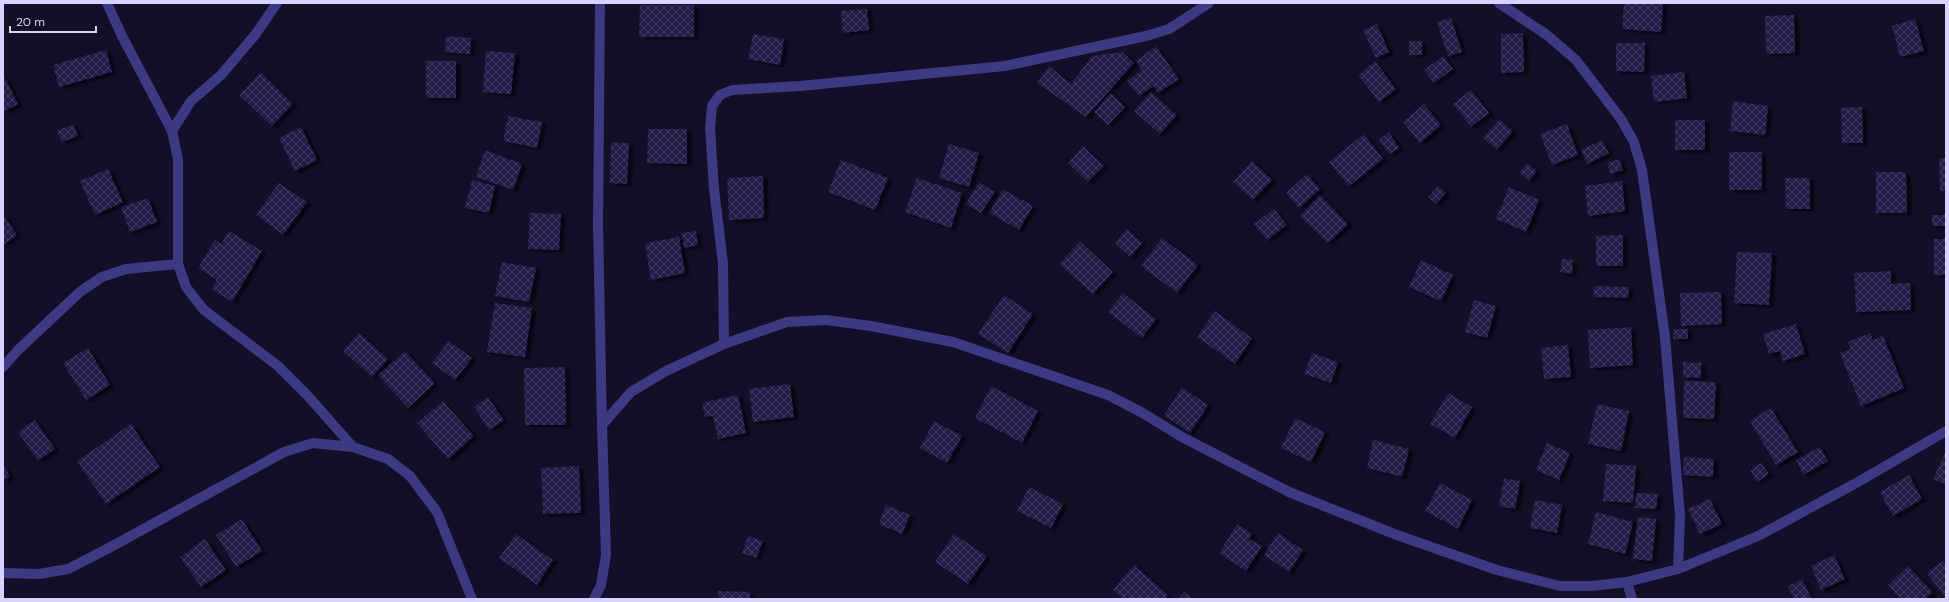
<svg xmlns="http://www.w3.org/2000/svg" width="1949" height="602" viewBox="0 0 1949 602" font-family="'DM Sans',sans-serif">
<defs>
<pattern id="building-cross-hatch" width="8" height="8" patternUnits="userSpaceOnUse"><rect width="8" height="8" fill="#241b47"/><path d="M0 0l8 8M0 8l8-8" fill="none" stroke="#433b63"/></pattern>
<filter id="shadow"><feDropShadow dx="4.5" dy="2.5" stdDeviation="1" flood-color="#0009"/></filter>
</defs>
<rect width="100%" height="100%" fill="#130f26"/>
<path fill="url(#building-cross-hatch)" filter="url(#shadow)" d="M1624 3H1663L1661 32 1622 29Z
M640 5H694V37H639Z
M867 9 869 30 843 33 841 11Z
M1794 15 1795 53 1766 54 1765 16Z
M1451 18 1462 52 1448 56 1437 22Z
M1915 19 1924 51 1900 57 1892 26Z
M1377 24 1389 52 1376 58 1363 30Z
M1523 33 1524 72 1501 73V34Z
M753 34 784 39 780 65 748 59Z
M446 36 471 38 470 54 445 52Z
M1409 41H1422V55H1409Z
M1616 43H1645L1644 72 1616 71Z
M1156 46 1179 79 1158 93 1153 86 1139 96 1127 81 1142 70 1136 61Z
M106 50 112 72 59 87 53 65Z
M486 51 515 53 511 94 483 92Z
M1123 52 1134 63 1086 117 1037 83 1049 66 1071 84 1092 56Z
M1443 56 1453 69 1434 83 1424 70Z
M426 61H456V98H426Z
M1375 61 1396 89 1379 102 1358 75Z
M261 72 293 104 272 126 239 95Z
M1684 72 1687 98 1654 102 1651 76Z
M3 74 18 104 3 112Z
M1471 90 1489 113 1471 127 1453 104Z
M1151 92 1177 115 1160 134 1134 111Z
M1111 93 1125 107 1108 125 1094 112Z
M1733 101 1768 106 1765 135 1730 131Z
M1424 104 1441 125 1420 143 1403 122Z
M1862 107 1863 143H1842L1841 108Z
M508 116 542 122 537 148 503 141Z
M1499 119 1513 131 1497 150 1483 138Z
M1675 120H1705V150H1675Z
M73 124 78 136 62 142 57 131Z
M1567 124 1578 155 1552 165 1540 134Z
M301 127 317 160 295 171 279 138Z
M648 129H687V164L647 163Z
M1389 132 1399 148 1390 154 1379 140Z
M1364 134 1383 159 1349 186 1329 162Z
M1602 140 1609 153 1587 164 1581 150Z
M611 142 629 143 627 184 610 183Z
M949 144 979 153 969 187 939 178Z
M1083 146 1104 166 1088 182 1068 163Z
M485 150 522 164 513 190 476 177Z
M1729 152H1762V190H1729Z
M1939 158H1946V191H1940Z
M1619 159 1623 170 1611 174 1607 163Z
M841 160 888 178 875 210 828 192Z
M1252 161 1272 180 1253 200 1233 182Z
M1527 163 1537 171 1529 181 1519 173Z
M108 169 123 202 95 215 80 181Z
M1876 172H1906L1907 213H1876Z
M1307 174 1320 189 1299 208 1286 193Z
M763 176 764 218 729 220 727 178Z
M917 178 962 193 951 228 905 212Z
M1785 178H1810V209H1786Z
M472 180 495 186 489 213 465 208Z
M1622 181 1625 211 1588 216 1585 186Z
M979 182 995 192 981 213 966 204Z
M279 183 307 202 283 235 256 215Z
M1438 186 1446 193 1436 204 1428 197Z
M1509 187 1539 200 1526 232 1496 219Z
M1003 189 1033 206 1019 230 989 213Z
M1320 195 1348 224 1328 243 1300 216Z
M148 198 157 222 130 232 121 207Z
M1274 209 1287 225 1267 240 1254 224Z
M530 213 561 214 559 250 528 249Z
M3 214 17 235 3 245Z
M1932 215H1946V226H1932Z
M1127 229 1142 243 1130 257 1115 243Z
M229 231 262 251 232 302 211 289 217 280 198 268 215 240 221 244Z
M696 231 698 245 684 248 682 233Z
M1623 235V266H1596V236Z
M679 237 685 273 651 280 645 243Z
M1162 238 1198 265 1177 293 1141 266Z
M1934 239H1946V275H1934Z
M1080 241 1113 272 1093 294 1059 264Z
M1737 252 1772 253 1769 305 1734 303Z
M1562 259 1573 260 1572 274 1560 272Z
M1421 260 1453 275 1441 301 1409 287Z
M502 262 536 268 529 302 495 296Z
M1891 271V284L1910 283 1911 310 1856 312 1854 273Z
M1594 286 1629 287 1628 298 1593 297Z
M1721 292 1722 324 1681 326 1680 293Z
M1123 293 1156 319 1142 338 1108 312Z
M1004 295 1033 314 1008 353 978 334Z
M1474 300 1496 306 1487 338 1465 332Z
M495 303 532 308 525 357 487 352Z
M1215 311 1252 338 1235 364 1197 337Z
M1796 324 1805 354 1783 361 1780 351 1769 354 1763 334Z
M1631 327 1633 365 1590 368 1588 330Z
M1674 329H1688V339H1673Z
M359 333 388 359 372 377 343 351Z
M1870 333 1873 340 1883 336 1904 388 1861 406 1840 353 1851 349 1848 342Z
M449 341 472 358 455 380 432 363Z
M1568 345 1571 377 1544 379 1541 348Z
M88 348 110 385 86 400 63 363Z
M405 351 435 383 408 408 378 375Z
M1312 353 1338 362 1331 383 1304 374Z
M1683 362 1701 363V378L1683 377Z
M565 367 566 425H525L524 368Z
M1684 381 1716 382 1714 419 1683 418Z
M790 384 794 417 753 422 749 389Z
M991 386 1038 411 1022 443 975 418Z
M1182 387 1208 405 1190 433 1164 415Z
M1448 393 1472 407 1455 438 1430 424Z
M738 395 746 433 718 439 713 416 705 417 702 403Z
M488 397 504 420 489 430 474 407Z
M443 401 474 436 448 459 417 423Z
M1597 404 1629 411 1621 451 1588 444Z
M1771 408 1798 452 1776 465 1750 421Z
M1295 418 1325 432 1311 462 1281 448Z
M35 420 55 449 38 461 18 432Z
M934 421 962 436 947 463 920 448Z
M131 424 160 467 106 504 77 461Z
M1373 440 1409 449 1402 477 1367 468Z
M1547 443 1570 453 1559 480 1536 470Z
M1820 447 1828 461 1803 475 1796 460Z
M1946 451V485L1933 479Z
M1684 457 1714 459 1713 477 1683 475Z
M1761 463 1769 474 1757 482 1750 470Z
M1606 464 1636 466 1633 503 1603 501Z
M3 465 10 476 3 481Z
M579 466 581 513 543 514 541 468Z
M1909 475 1922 499 1893 516 1880 492Z
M1504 478 1520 481 1515 509 1499 506Z
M1440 483 1472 500 1458 529 1425 511Z
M1029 487 1063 504 1051 528 1017 511Z
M1636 493 1658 494 1656 509 1635 508Z
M1710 499 1722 524 1700 534 1688 509Z
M1535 500 1562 505 1557 533 1530 528Z
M886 505 910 515 902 534 879 524Z
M1596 512 1633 522 1625 554 1588 544Z
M1638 517 1656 519 1652 561 1633 559Z
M242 519 262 551 236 567 216 535Z
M1237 524 1252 534 1249 539 1262 546 1246 571 1219 553Z
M1278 533 1303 550 1289 572 1264 555Z
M516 534 553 560 537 585 499 558Z
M954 534 987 556 968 584 935 562Z
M748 536 763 541 756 558 742 553Z
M205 539 226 570 201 587 180 557Z
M1834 555 1845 579 1821 590 1811 566Z
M1943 561 1946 564V599L1927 573Z
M1134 565 1168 595 1165 599H1123L1113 590Z
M1908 566 1933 592 1925 599H1901L1888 585Z
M1802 579 1812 599H1794L1788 586Z
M718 591 750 592V599H718Z
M1184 592 1193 599H1178Z"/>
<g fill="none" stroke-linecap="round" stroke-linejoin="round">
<path stroke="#3d3a85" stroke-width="10" d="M107 3 122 36 172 131 178 159V264L186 287 204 310 278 366 308 396 353 447
M600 3 598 224 602 425
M1499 3 1547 35 1576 60 1621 119 1634 142 1642 170 1665 337 1680 516 1678 569
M172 131 191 101 221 75 255 35 277 3
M724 344 723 263 714 189 710 128 712 106 720 95 732 90 800 86 1005 66 1146 36 1169 29 1209 3
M3 367 17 351 81 291 102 277 126 269 178 264
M3 573 39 574 68 569 107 549 284 452 313 443 353 447 388 459 410 476 437 512 472 599
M1627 582 1632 599
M594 599 601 585 606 555 602 425 631 392 666 371 724 344 787 322 826 320 871 326 953 342 1108 395 1141 412 1182 437 1289 492 1397 535 1497 570 1560 586H1592L1627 582 1678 569 1758 536 1858 482 1946 431"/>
</g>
<rect width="1949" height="602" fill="none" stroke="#d9d4ff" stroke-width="8"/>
<path d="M10 26v6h86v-6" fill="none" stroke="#d9d4ff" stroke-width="2"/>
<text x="16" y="26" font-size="12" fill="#d9d4ff" stroke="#130f26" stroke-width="3" paint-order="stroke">20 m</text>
</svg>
